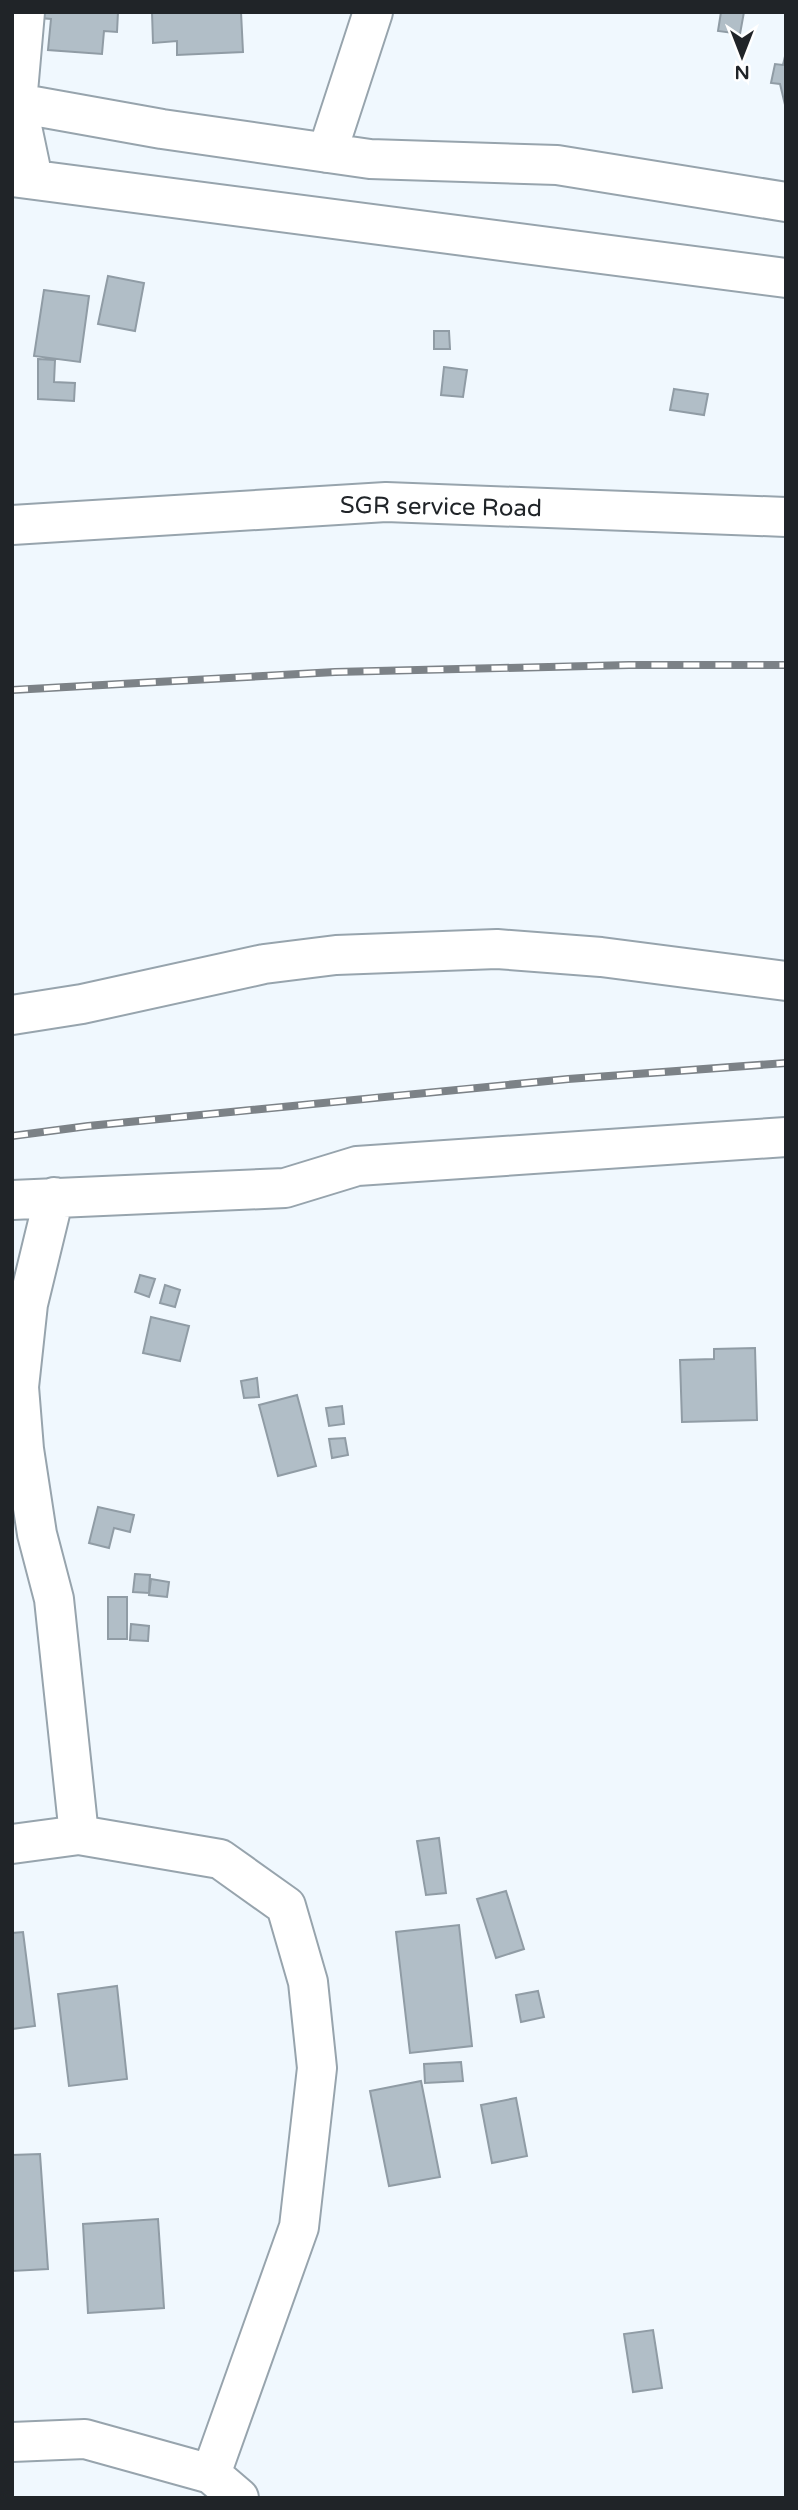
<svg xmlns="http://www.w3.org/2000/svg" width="798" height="2510" viewBox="0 0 798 2510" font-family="'Varela Round',sans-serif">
<rect width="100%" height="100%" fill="#f0f8fe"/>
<path fill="#b1bec7" stroke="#909ca5" stroke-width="2" d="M40 12H118L117 32 104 31 102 54 48 50 51 19 40 18Z
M152 12H241L243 52 177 55V41L153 43Z
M721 12H744L740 34 718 31Z
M786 52V109L780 84 771 83 775 64 783 65Z
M108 276 144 283 135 331 98 324Z
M44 290 89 296 80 362 34 356Z
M434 331H449L450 349H434Z
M38 359 55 360 54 382 75 383 74 401 38 399Z
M444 367 467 370 463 397 441 395Z
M674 389 708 394 704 415 670 410Z
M140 1275 155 1279 149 1297 135 1292Z
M165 1285 180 1290 175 1307 160 1303Z
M151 1317 189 1326 180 1361 143 1353Z
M755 1348 757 1420 682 1422 680 1360 714 1359V1349Z
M257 1378 259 1397 244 1398 241 1381Z
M297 1395 316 1466 278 1476 259 1405Z
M342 1406 344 1424 329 1426 326 1408Z
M345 1438 348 1455 332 1458 329 1439Z
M98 1507 134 1515 130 1532 114 1528 109 1548 89 1543Z
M135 1574 150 1575 149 1593 133 1592Z
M151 1579 169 1582 167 1597 149 1595Z
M108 1597H127V1639H108Z
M131 1624 149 1626 148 1641 130 1640Z
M439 1838 446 1893 426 1895 417 1841Z
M506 1891 524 1949 496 1958 477 1899Z
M459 1925 472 2046 410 2053 396 1932Z
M23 1932 35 2026 12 2029V1933Z
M117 1986 127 2079 69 2086 58 1994Z
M538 1991 544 2017 521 2022 516 1995Z
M461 2062 463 2081 425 2083 424 2064Z
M421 2081 440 2177 389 2186 370 2091Z
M516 2098 527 2156 492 2163 481 2105Z
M40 2154 48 2269 12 2271V2155Z
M158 2219 164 2308 88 2313 83 2224Z
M653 2330 662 2388 633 2392 624 2334Z"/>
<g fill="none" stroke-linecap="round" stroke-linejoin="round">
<g stroke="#97a4ad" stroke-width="42">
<path id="street" d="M25 12 17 103 33 179
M17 103 162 129 370 159 557 165 786 202
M327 153 373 12
M12 177 786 278
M12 525 386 502 786 517
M12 1015 82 1004 264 964 336 955 497 949 601 957 786 981
M54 1197 28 1304 19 1387 24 1449 37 1534 54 1599 79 1835
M12 1200 285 1188 357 1166 786 1137
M12 1844 79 1835 220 1859 286 1906 308 1982 317 2068 299 2227 211 2474
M12 2442 85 2439 211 2474 239 2498"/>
</g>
<use href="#street" stroke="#fff" stroke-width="38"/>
<g stroke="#7c8287" stroke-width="8">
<path id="rail" d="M12 690 335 672 629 665H786
M12 1136 88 1126 568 1079 786 1063"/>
</g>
<use href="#rail" stroke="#fff" stroke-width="5" stroke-dasharray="16" stroke-linecap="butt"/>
</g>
<g text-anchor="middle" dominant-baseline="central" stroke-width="5" stroke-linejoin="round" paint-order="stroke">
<g font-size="24" fill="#202428" stroke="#fff">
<text transform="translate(441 507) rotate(1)">SGR service Road</text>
</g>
</g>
<rect width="798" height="2510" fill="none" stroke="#202428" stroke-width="28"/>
<g transform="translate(742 56) rotate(180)" stroke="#ffffff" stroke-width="5" paint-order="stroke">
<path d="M0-5L12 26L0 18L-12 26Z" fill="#202428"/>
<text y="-10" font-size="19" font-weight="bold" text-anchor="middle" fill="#202428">N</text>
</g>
</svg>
